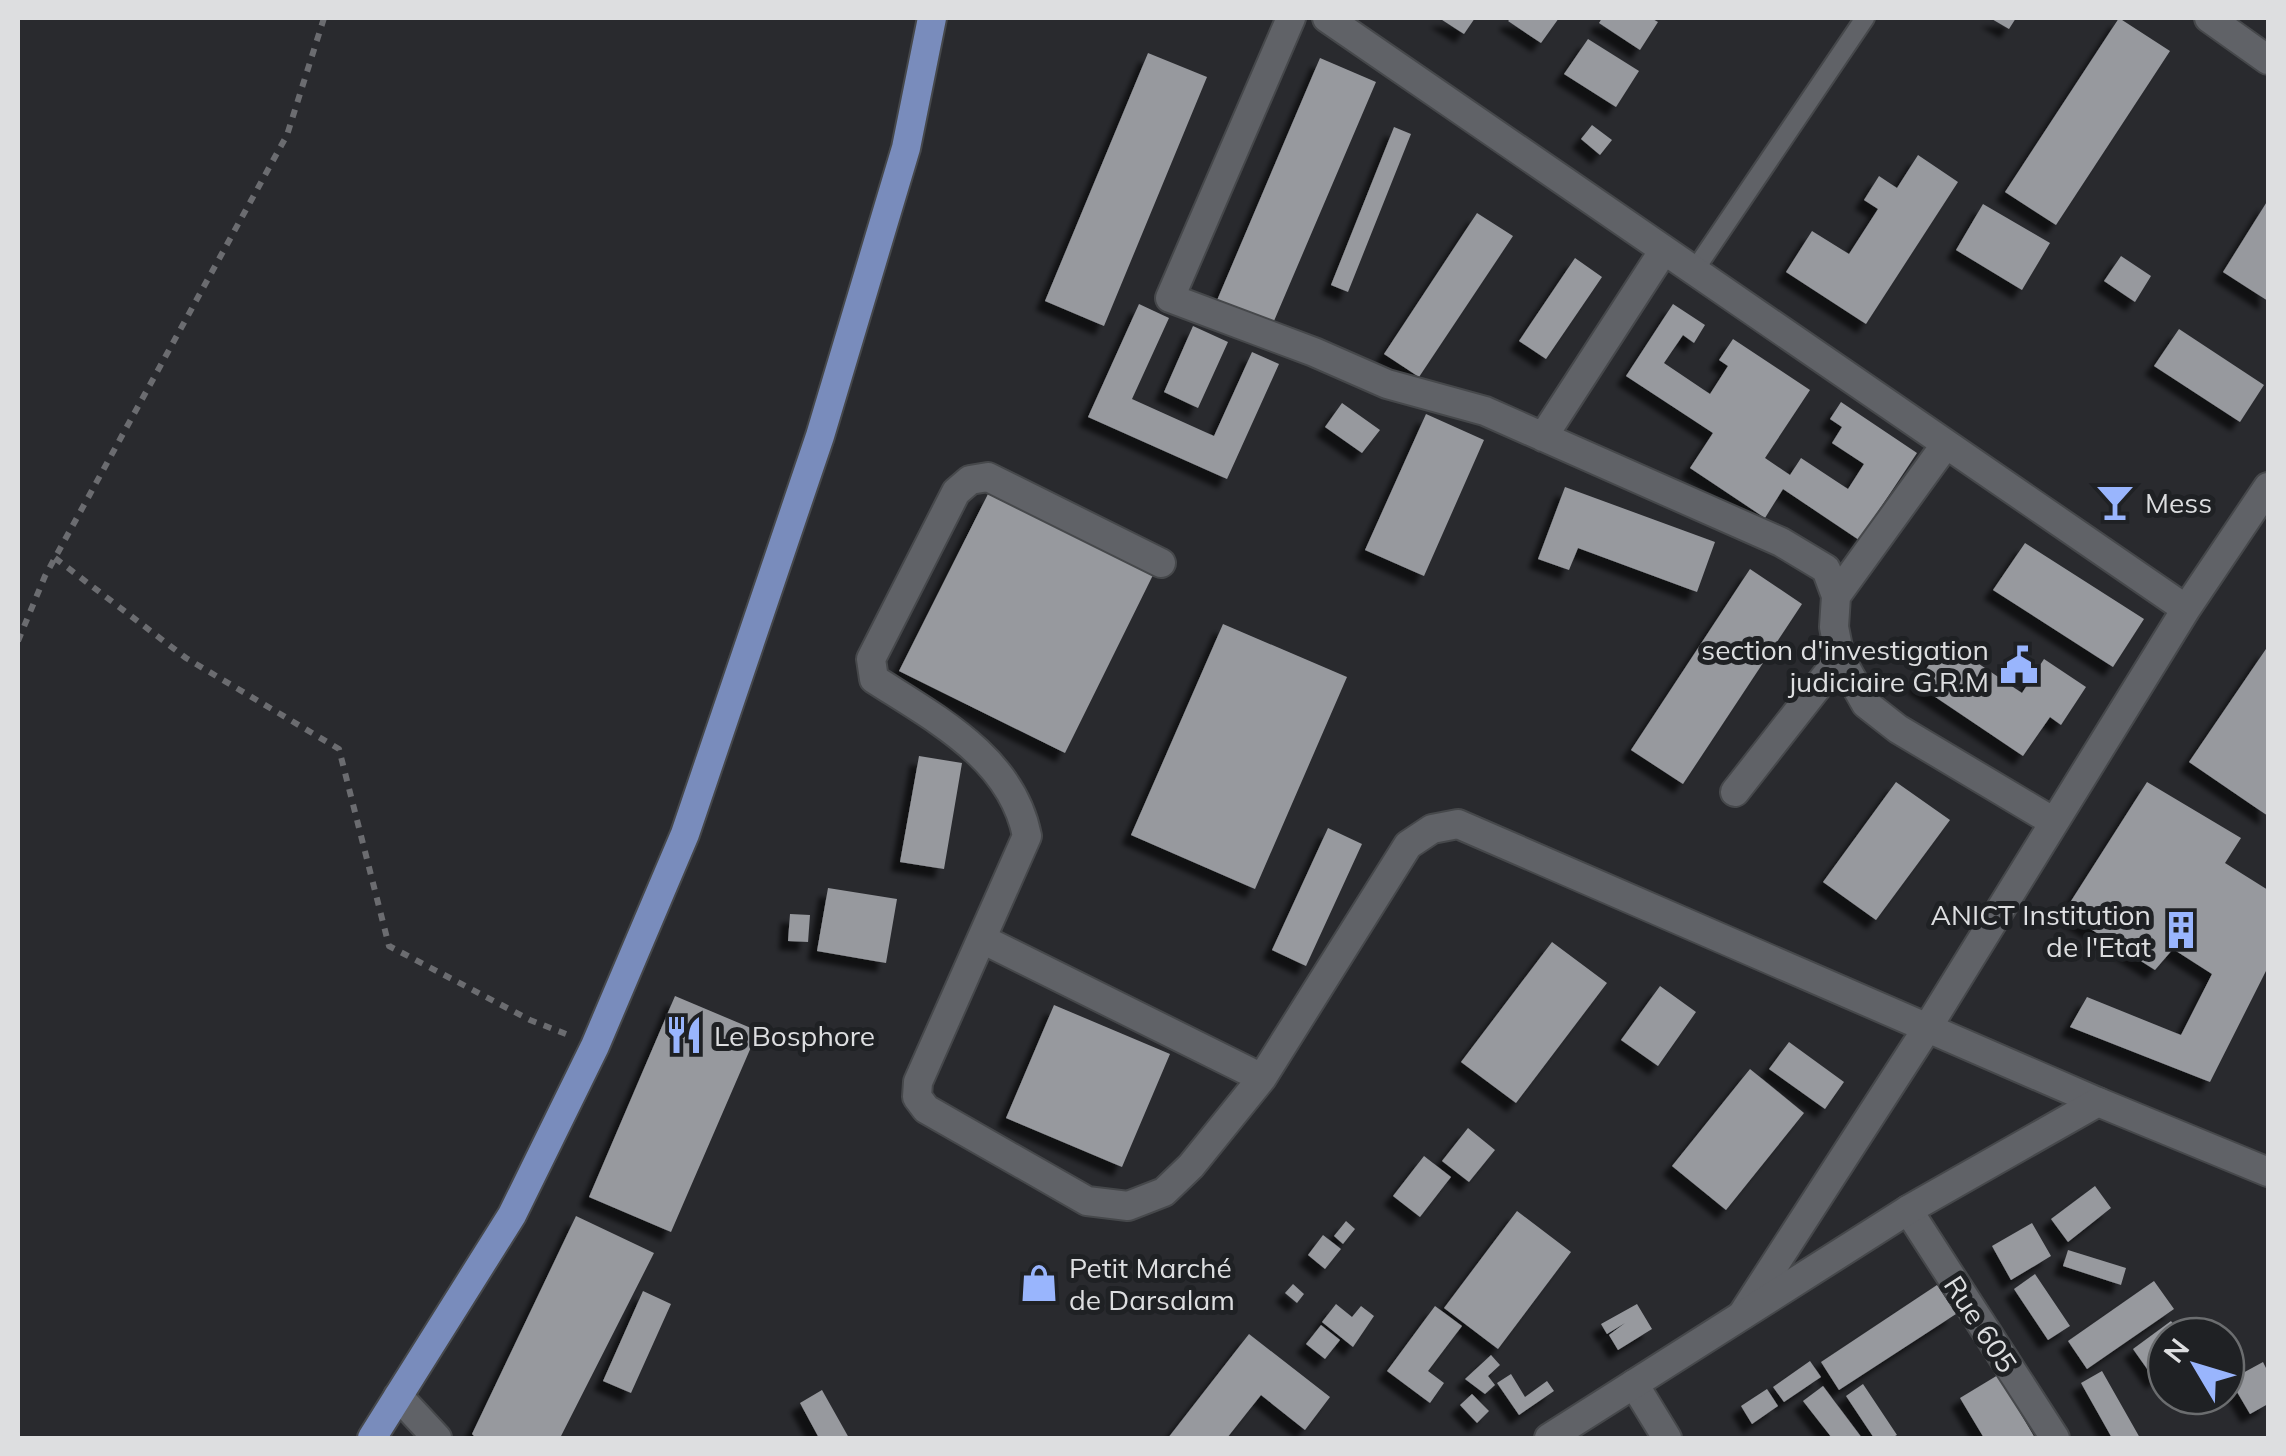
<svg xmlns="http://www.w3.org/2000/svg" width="2286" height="1456" viewBox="0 0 2286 1456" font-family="Mulish,sans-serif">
<defs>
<filter id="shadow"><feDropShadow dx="-9" dy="9" stdDeviation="2.5" flood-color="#0009"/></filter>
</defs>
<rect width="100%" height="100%" fill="#292a2e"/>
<path fill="#97999e" filter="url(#shadow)" d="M1439 18H1475L1464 34Z
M1511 18H1559L1541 43 1508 21Z
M1602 18H1651L1658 22 1640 50 1599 23Z
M1990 18H2016L2009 29Z
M2119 18 2170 51 2056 225 2005 192Z
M1588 39 1639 71 1616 107 1564 74Z
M1148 53 1207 77 1104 326 1045 301Z
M1320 58 1376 82 1271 328 1215 305Z
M1592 125 1612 140 1600 155 1581 139Z
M1394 127 1411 134 1348 292 1331 285Z
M1918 155 1958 182 1866 324 1786 272 1812 231 1849 254 1878 209 1864 200 1879 176 1897 188Z
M2268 200V301L2223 272Z
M1983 204 2050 243 2022 290 1956 250Z
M1477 213 1513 236 1419 377 1384 354Z
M2121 256 2151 276 2135 302 2104 281Z
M1575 258 1602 277 1546 359 1519 341Z
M1139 304 1169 318 1132 399 1214 436 1252 352 1279 364 1227 479 1088 417Z
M1673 304 1705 325 1694 343 1683 335 1664 363 1710 394 1728 366 1719 360 1733 339 1810 390 1765 458 1790 475 1801 458 1848 489 1864 464 1832 443 1842 427 1830 419 1841 402 1917 453 1859 540 1783 489 1765 518 1690 468 1713 433 1626 376Z
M1193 326 1228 342 1198 408 1164 392Z
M2179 329 2264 385 2240 422 2154 366Z
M1342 403 1380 430 1362 453 1325 427Z
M1426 414 1484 440 1424 576 1365 550Z
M1565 487 1715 542 1697 592 1578 548 1569 570 1538 559Z
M988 494 1153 575 1065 753 899 671Z
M2025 543 2144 619 2113 667 1993 590Z
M1750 569 1802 604 1683 784 1631 750Z
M1223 624 1347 677 1255 889 1131 835Z
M1945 641 2022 693 2044 659 2086 687 2061 725 2050 717 2023 756 1916 684Z
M2268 646V816L2189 762Z
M919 756 962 763 944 869 900 862Z
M1896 782 1950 820 1876 920 1823 882Z
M2147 782 2241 838 2225 863 2268 890V967L2210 1082 2070 1027 2087 997 2181 1035 2212 974 2173 949 2155 970 2064 912Z
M1328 828 1362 844 1306 966 1272 950Z
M828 888 897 899 886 963 817 951Z
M790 914 810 915 808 942 788 941Z
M1552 942 1607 983 1516 1103 1461 1062Z
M1660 986 1696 1012 1658 1066 1621 1040Z
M675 996 758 1031 671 1232 589 1197Z
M1054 1005 1170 1054 1122 1167 1006 1118Z
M1789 1042 1844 1082 1825 1109 1769 1069Z
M1750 1069 1804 1113 1726 1210 1672 1166Z
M1468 1128 1495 1150 1469 1182 1442 1161Z
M1424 1156 1451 1177 1420 1217 1393 1196Z
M2095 1186 2111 1208 2068 1242 2051 1219Z
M1517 1211 1571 1252 1498 1349 1444 1308Z
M576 1216 654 1253 560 1438H476L472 1434Z
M1346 1221 1355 1229 1343 1244 1334 1236Z
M2032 1223 2051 1256 2011 1280 1992 1246Z
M1323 1235 1341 1249 1325 1269 1308 1255Z
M2068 1250 2126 1268 2121 1285 2063 1266Z
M2035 1274 2070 1326 2048 1340 2014 1289Z
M2154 1281 2174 1309 2087 1369 2068 1341Z
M1293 1284 1304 1294 1297 1303 1285 1293Z
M1937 1285 1956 1314 1839 1390 1821 1362Z
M643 1291 671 1304 631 1393 603 1381Z
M1336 1304 1352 1317 1361 1306 1374 1316 1353 1347 1322 1322Z
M1637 1304 1652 1329 1618 1350 1609 1335 1625 1323 1607 1334 1601 1324Z
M1435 1306 1462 1326 1428 1371 1444 1383 1430 1403 1387 1371Z
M2171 1321 2182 1336H2166V1372L2155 1380 2133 1349Z
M1321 1325 1340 1340 1325 1359 1306 1344Z
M1249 1334 1330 1397 1305 1430 1261 1395 1227 1438H1168Z
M1491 1355 1500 1365 1488 1376 1495 1385 1485 1394 1465 1379Z
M1810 1361 1821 1377 1784 1402 1773 1387Z
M2263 1362 2268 1372V1404L2250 1414 2230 1380Z
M2102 1371 2140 1438H2112L2081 1383Z
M1511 1374 1525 1397 1547 1381 1554 1391 1519 1415 1497 1383Z
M1998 1375 2035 1438H1984L1960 1398Z
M1863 1384 1897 1435 1891 1438H1874L1846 1396Z
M1823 1386 1862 1438H1832L1803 1401Z
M1767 1389 1778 1406 1752 1424 1741 1406Z
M822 1390 849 1438H819L800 1403Z
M1472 1394 1489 1411 1477 1423 1460 1405Z"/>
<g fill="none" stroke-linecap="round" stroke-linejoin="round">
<g stroke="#46484b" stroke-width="22">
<path id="service" d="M1694 271 1865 18"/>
</g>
<g stroke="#46484b" stroke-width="32">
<path id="minor" d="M1291 18 1170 298 1314 352 1387 384 1485 411 1781 542 1826 569 1836 596 1834 627 1840 658 1866 704 1898 729 2054 822
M1327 18 2186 609
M2209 18 2268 60
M1543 437 1664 250
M1161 563 988 477 970 480 956 492 871 659 874 679C936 719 1012 758 1027 836L918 1082 917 1097 926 1109 1087 1201 1128 1206 1164 1192 1191 1166 1262 1078 1408 845 1432 829 1458 824 2098 1102
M1836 596 1946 444
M1735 792 1840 658
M982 939 1262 1078
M1908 1210 2055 1438
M1742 1315 1926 1030 2186 609 2268 487
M1634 1384 1667 1438
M398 1396 437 1438"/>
</g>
<g stroke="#46484b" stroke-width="32">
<path id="tertiary" d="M1549 1438 1908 1210 2098 1102 2268 1172"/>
</g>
<g stroke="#46484b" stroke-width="32">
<path id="trunk" d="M372 1438 512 1215 595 1046 685 834 820 436 906 148 932 18"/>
</g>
<path stroke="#6b6c70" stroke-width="6" stroke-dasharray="8 8" stroke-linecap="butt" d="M55 558 186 658 339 749 389 946 530 1020 566 1034
M18 641 45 576 287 135 324 18"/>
<use href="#service" stroke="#606267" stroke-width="18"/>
<use href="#minor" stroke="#606267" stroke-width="28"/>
<use href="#tertiary" stroke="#606267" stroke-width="28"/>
<use href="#trunk" stroke="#798cbc" stroke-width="28"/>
</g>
<defs>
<g id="bar-bare" transform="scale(3)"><path d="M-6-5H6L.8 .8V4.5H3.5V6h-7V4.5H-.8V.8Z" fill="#99b5fd" stroke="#1f2124" stroke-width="2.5" paint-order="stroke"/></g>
<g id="civic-bare" transform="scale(3)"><path d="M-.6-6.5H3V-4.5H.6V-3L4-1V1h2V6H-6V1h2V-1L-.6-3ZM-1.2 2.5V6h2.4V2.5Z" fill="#99b5fd" stroke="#1f2124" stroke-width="2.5" paint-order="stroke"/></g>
<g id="building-bare" transform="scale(3)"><path d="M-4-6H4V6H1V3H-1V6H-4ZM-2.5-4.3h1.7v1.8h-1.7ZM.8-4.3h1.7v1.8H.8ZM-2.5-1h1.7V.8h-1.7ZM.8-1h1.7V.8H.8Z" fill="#99b5fd" stroke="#1f2124" stroke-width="2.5" paint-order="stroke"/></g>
<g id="restaurant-bare" transform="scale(3)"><path d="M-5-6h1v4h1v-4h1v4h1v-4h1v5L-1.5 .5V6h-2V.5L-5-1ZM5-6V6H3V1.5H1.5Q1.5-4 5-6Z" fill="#99b5fd" stroke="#1f2124" stroke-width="2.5" paint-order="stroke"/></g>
<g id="shop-bare" transform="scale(3)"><path d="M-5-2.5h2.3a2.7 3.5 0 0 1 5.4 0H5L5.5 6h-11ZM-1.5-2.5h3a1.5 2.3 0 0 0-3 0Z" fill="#99b5fd" stroke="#1f2124" stroke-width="2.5" paint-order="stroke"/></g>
</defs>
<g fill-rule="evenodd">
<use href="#bar-bare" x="2115" y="502"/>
<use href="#civic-bare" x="2019" y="665"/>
<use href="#building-bare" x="2181" y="930"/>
<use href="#restaurant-bare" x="684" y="1035"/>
<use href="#shop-bare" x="1039" y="1283"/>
</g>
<g text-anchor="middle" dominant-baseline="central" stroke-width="10" stroke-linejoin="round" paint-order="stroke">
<g font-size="28" fill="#dddee0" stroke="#1f2124" text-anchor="start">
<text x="2145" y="502">Mess</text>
<text x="1989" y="649" text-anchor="end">section d'investigation<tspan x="1989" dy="32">judiciaire G.R.M</tspan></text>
<text x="2151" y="914" text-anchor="end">ANICT Institution<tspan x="2151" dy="32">de l'Etat</tspan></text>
<text x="714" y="1035">Le Bosphore</text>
<text x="1069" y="1267">Petit Marché<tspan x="1069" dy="32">de Darsalam</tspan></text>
</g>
<g font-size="28" fill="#dddee0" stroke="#1f2124">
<text transform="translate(1981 1324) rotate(57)">Rue 605</text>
</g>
</g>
<rect width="2286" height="1456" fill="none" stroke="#dddee0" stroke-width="40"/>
<g transform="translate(2196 1366) rotate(308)"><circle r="48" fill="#1f2124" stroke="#6b6d6f" stroke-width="2.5"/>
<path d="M0-8L18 38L0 25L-18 38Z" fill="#99b5fd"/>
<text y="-15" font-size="28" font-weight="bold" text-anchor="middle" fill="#dddee0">N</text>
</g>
</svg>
